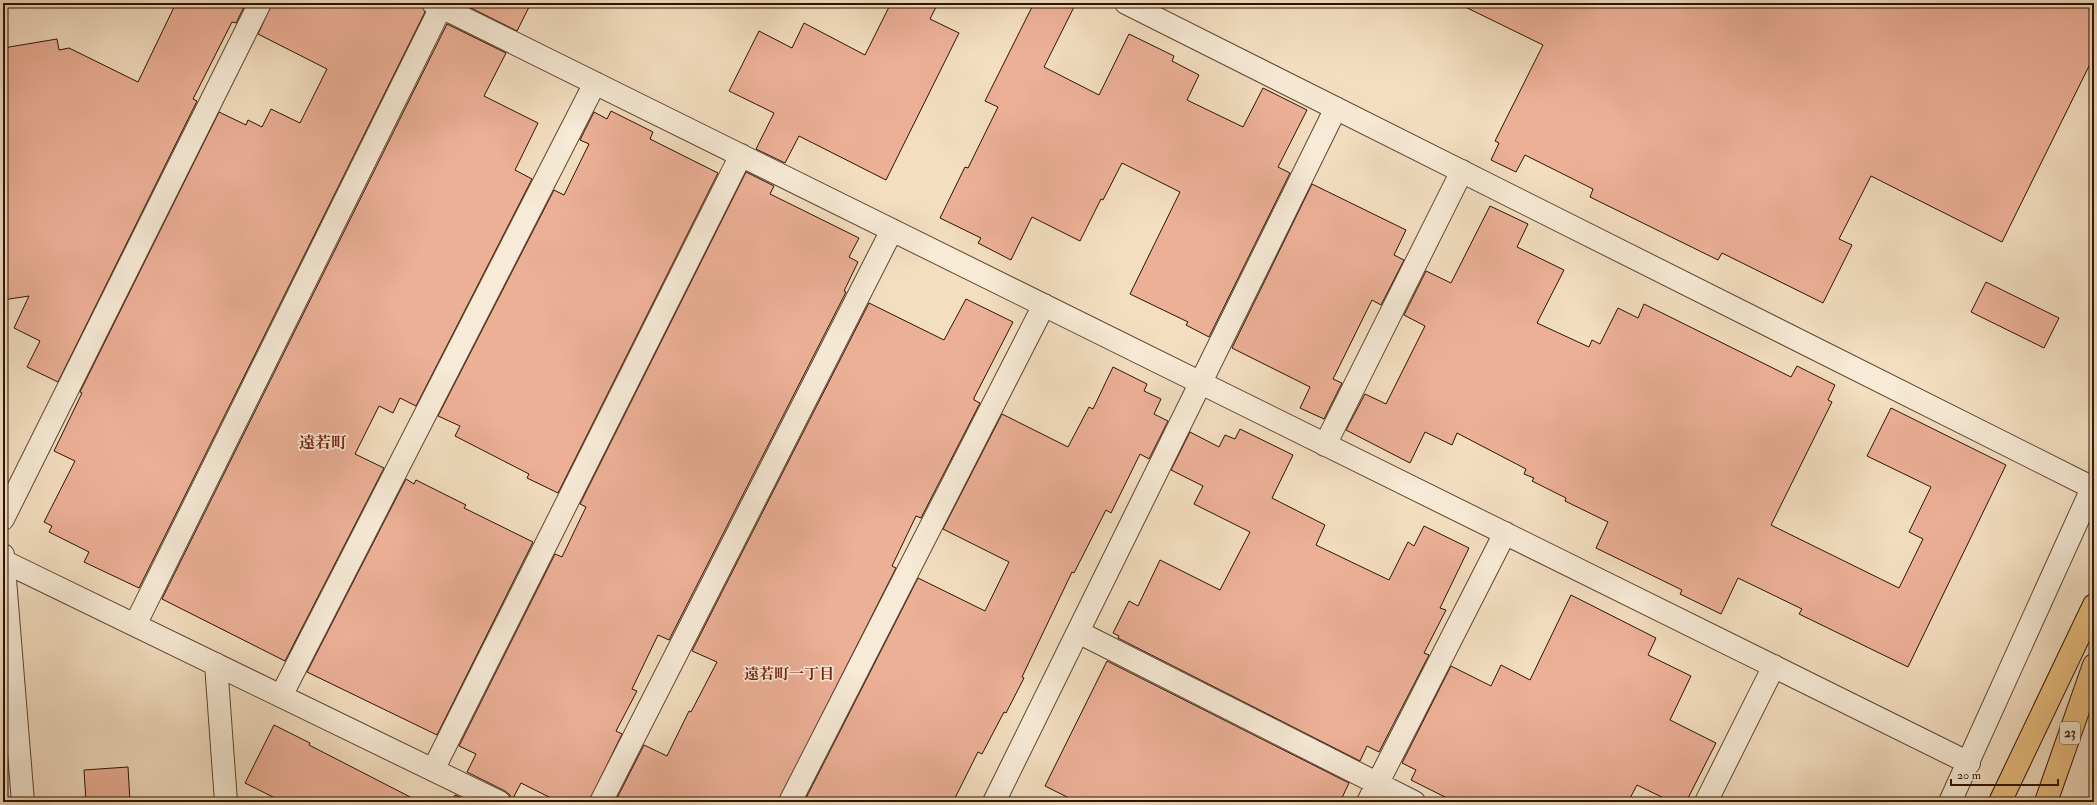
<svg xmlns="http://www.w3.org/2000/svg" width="2097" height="805" viewBox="0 0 2097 805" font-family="'IM FELL Double Pica','Noto Serif JP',serif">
<rect width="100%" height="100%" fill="#f3dec0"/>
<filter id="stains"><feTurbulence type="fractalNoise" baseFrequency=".005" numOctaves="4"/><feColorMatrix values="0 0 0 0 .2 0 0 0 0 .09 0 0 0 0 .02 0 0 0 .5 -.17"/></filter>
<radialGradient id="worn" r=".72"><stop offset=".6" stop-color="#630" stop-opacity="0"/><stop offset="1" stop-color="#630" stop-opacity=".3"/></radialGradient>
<path fill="#ecb097" stroke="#2d1302" d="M176 3H246L236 23 232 22 193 99 197 101 58 382 27 367 40 341 14 328 29 296 3 300V48L57 39 59 50 69 48 138 82Z
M272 3H421L425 12 139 588 84 562 89 552 49 532 52 526 44 522 75 461 54 451 82 393 80 392 219 112 246 125 248 120 262 127 271 109 300 123 327 69 258 34Z
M461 3H531L517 31Z
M891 3H938L930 19 959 33 886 180 799 136 785 163 756 149 774 113 729 91 759 31 792 48 804 23 865 55Z
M1034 3H1076L1044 67 1099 95 1129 34 1174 56 1172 61 1199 75 1187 100 1243 127 1263 88 1307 110 1278 167 1290 173 1209 337 1186 325 1188 322 1130 294 1180 192 1122 163 1103 200 1101 199 1080 241 1032 217 1011 260 978 243 981 238 940 218 965 167 968 168 998 107 985 101Z
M1457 3H2094V56L2002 242 1871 176 1839 239 1852 245 1823 303 1722 253 1718 260 1590 197 1593 189 1525 155 1516 172 1491 160 1499 143 1495 141 1543 45Z
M447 24 506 53 484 96 538 123 515 170 532 179 416 406 400 398 393 413 379 406 355 454 384 468 285 661 162 599Z
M611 111 653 132 650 139 718 173 558 493 527 478 529 474 455 436 460 426 438 416 554 190 564 195 589 144 580 140 594 112 607 119Z
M746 172 774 186 770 194 859 238 849 257 858 262 844 291 846 292 669 640 658 635 632 689 637 691 616 731 622 734 589 802H559L521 783 511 802 510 795 505 791 467 772 476 754 459 746 555 554 562 557 586 507 580 504Z
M1312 184 1406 230 1394 255 1404 260 1381 305 1372 300 1333 379 1342 383 1324 419 1300 408 1310 387 1232 348Z
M1490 206 1528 224 1517 247 1564 270 1537 323 1589 347 1592 340 1600 344 1618 308 1638 318 1644 304 1791 377 1797 366 1835 385 1828 400 1832 402 1771 525 1899 588 1923 539 1909 532 1931 487 1867 456 1891 408 2006 465 1908 667 1799 614 1802 609 1738 578 1721 614 1680 594 1682 590 1596 548 1608 522 1565 501 1566 498 1532 481 1534 478 1524 474 1526 469 1457 433 1452 445 1425 432 1410 463 1346 430 1365 394 1386 404 1425 326 1404 315 1426 271 1451 283Z
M1986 282 2059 318 2044 348 1971 312Z
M966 299 1013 322 974 398V400L980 403 921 518 916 516 892 566 896 568 778 802H615L644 745 667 756 689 711 691 712 717 662 692 651 869 303 944 340Z
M1113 367 1147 384 1144 391 1161 399 1154 414 1168 421 1149 459 1140 454 1111 513 1106 510 1074 573 1072 572 1022 677 1024 678 1006 713 1004 712 982 754 978 752 953 802H804L918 578 985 611 1009 562 943 529 1002 414 1068 447 1089 407 1093 409Z
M1240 429 1293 455 1272 498 1325 525 1316 545 1389 580 1408 542 1414 546 1424 526 1469 548 1440 608 1446 610 1424 653 1429 655 1379 752 1367 746 1360 761 1118 638 1119 636 1113 633 1129 601 1138 606 1160 560 1220 590 1250 532 1194 504 1203 486 1171 470 1190 432 1219 447 1225 435 1235 439Z
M406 479 414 484 416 480 466 505 464 508 533 542 437 735 307 672Z
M1571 595 1656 638 1648 655 1691 676 1670 720 1716 743 1686 802H1672L1637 785 1628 802H1455L1411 780 1416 770 1402 763 1451 666 1491 686 1501 665 1530 680Z
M1107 661 1349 783 1340 802H1077L1045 786Z
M274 725 310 743 309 745 420 802H283L245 783Z
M128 767 130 802H86L84 770Z
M455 795 470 802H452Z"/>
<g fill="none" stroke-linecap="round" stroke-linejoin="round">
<g stroke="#5e4632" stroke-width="24">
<path id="minor" d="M433 3 1969 763
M1126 3 2093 488
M1325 445 1462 171
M3 519 260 3
M3 555 23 802
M3 561 499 802
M135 625 443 3
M1078 632 1414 802
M216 664 226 802
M281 696 595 83
M433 770 741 155
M601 802 892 230
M790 802 1044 305
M994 802 1336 108
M1368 802 1505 533
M1706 802 1774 666
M1950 802 2094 484"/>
</g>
<g stroke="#2d1302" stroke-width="24">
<path id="highway" d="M2000 802 2094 605
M2046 802 2094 665"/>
</g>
<use href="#minor" stroke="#f7ead6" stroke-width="22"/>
<use href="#highway" stroke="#eabf80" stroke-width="22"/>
</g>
<g text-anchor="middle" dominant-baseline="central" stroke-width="3.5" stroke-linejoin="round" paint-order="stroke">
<rect fill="#f7ead6" stroke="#6a5442" stroke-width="1" x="2060" y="722" width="20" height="22" rx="3"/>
<g font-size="13" font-weight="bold" fill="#2d1302">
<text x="2070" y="733">23</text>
</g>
<g font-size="15" font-weight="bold" fill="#7a1f14" stroke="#f7ead6">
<text x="789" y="674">遠若町一丁目</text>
</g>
<g font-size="16" font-weight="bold" fill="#7a1f14" stroke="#f7ead6">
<text x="323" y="443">遠若町</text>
</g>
</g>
<rect width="2097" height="805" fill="none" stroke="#f3dec0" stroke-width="16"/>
<rect x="4" y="4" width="2089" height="797" fill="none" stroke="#2d1302" stroke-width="2"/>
<rect x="8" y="8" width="2081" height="789" fill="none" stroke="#2d1302"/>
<path d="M1951 779v6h107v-6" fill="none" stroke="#2d1302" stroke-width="2"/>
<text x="1957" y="779" font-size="12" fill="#2d1302" stroke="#f7ead6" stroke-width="3" paint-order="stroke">20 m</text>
<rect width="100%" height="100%" filter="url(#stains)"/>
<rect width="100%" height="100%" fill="url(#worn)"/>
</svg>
